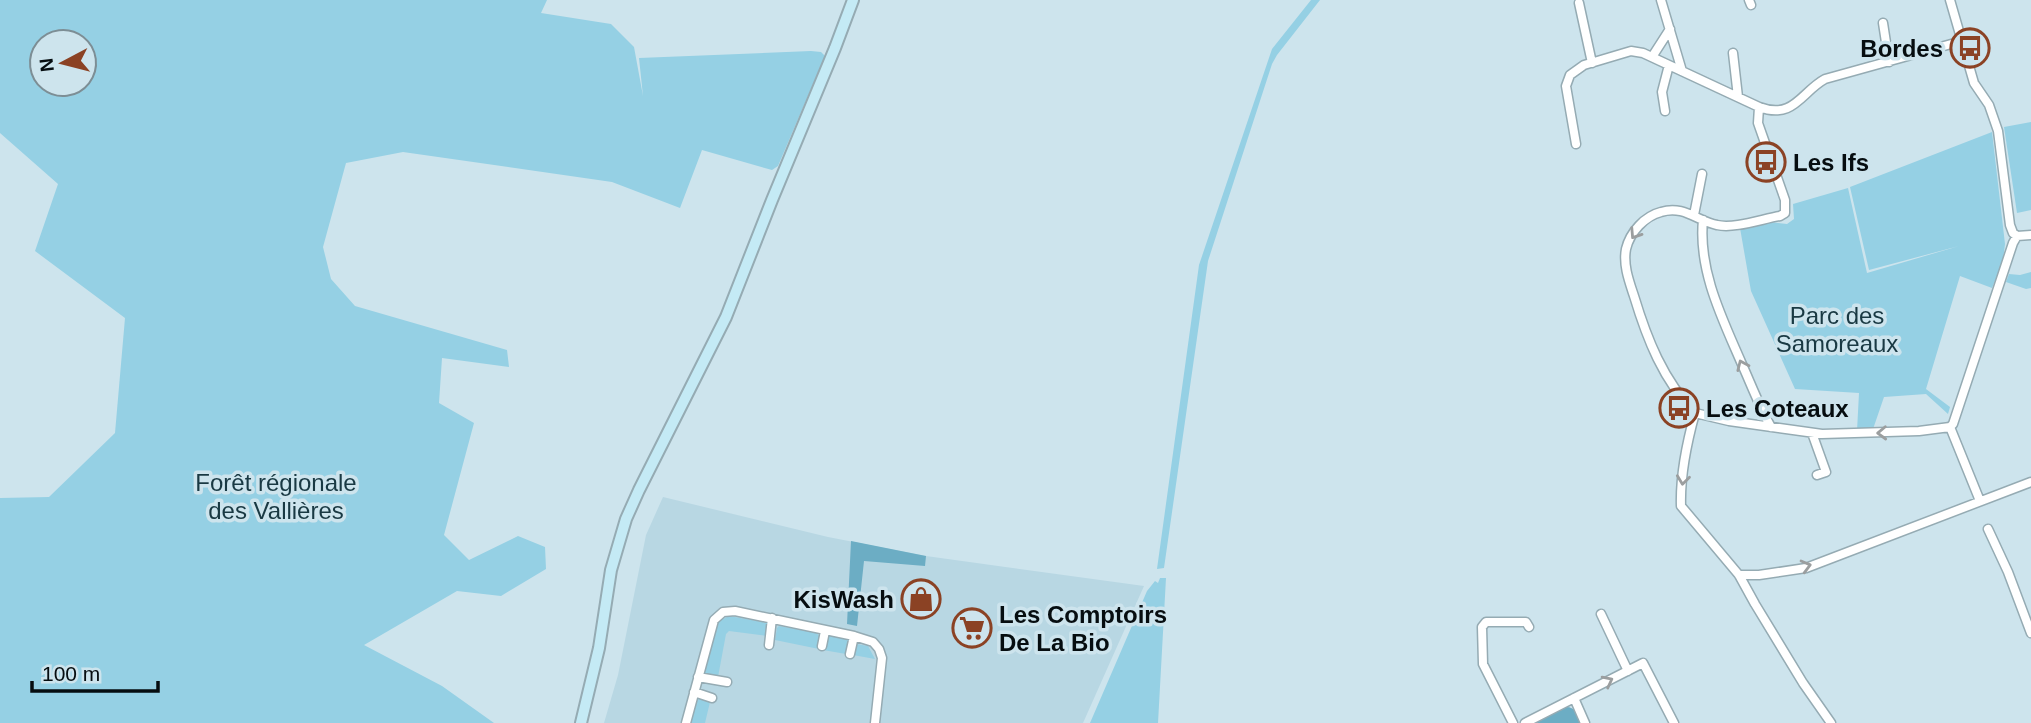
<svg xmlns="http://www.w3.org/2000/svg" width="2031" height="723" viewBox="0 0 2031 723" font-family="Helvetica,sans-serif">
<rect width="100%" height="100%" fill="#cde4ed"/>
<path fill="#b8d7e3" d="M663 497 828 537 926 556 1144 586 1083 723H604L618 675 646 535Z"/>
<path fill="#95d0e4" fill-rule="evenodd" d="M0 0H547L541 13 611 24 634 47 643 96 639 58 811 51 821 52 825 56 778 166 772 170 702 150 680 208 612 182 403 152 346 163 323 247 331 279 355 306 507 350 509 367 442 358 439 403 474 423 444 535 469 560 518 536 545 547 546 569 501 596 457 591 364 645 442 686 494 723H0V498L49 497 115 433 125 318 35 251 58 184 0 133ZM42 42H84V84H42Z
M1311 0H1320L1277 55 1272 64 1208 261 1164 568 1157 569 1199 265 1272 49Z
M2031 122V210L2017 213 2004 127Z
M1992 132 2005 244 2003 261 1992 288 1960 276 1926 389 1950 407 1948 414 1926 394 1884 397 1872 432 1857 431 1859 393 1795 389 1751 291 1740 228 1771 222 1787 224 1794 219 1793 204 1848 188 1867 273 1959 246 1869 270 1850 187Z
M2031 272V288L2026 289 2006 282 2009 274 2020 275Z
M1160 578H1166L1158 723H1090L1147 591 1155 581 1158 583Z
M729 616 768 623 767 636 729 631 726 634 718 677 703 673 715 626 721 620Z
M779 626 817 633 820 638 819 649 775 640 777 628Z
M827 634 848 640 846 654 823 650 825 637Z
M856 644 868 646 875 659 853 655Z
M699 699 710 702 705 723H689L696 701Z"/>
<path fill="#6cadc4" d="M851 541 926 556 925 566 864 561 857 626 847 624Z
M1566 707C1576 707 1578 715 1582 723H1536Z"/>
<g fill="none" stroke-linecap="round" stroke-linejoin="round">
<g stroke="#95abb3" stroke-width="11">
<path id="street" d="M1661 0 1682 71
M1749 0 1751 5
M1950 0 1974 83 1989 105 1998 131 2010 225 2013 233 2017 236
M1579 3 1592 63
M1883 23 1889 62
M1733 53 1738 97
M1652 57 1670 29
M1665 111 1662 92 1669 65
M1576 144 1566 86 1570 75 1584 65 1631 51 1643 53 1759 107C1794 120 1801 92 1825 79L1962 41
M1694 215 1702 174
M1703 220C1698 270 1722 318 1741 362 1751 384 1759 406 1771 427
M2017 236 2031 235
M1695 413C1663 380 1647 339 1634 296 1629 281 1623 265 1626 249 1630 232 1645 216 1661 212 1684 205 1697 221 1717 225 1734 229 1762 219 1780 216L1785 213V200L1758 123 1759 107
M1695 413C1687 442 1680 475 1681 506L1739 575 1755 604 1803 683 1831 723
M1695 413 1729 421 1822 434 1919 431 1950 427
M1812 433 1826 472 1817 475
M1980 501 1950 427 1953 424 2013 243 2017 236
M1988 529 2008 572 2031 633
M1739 575H1759L1806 568 2031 482
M1601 614 1628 671
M769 645 772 618
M822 646 825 631
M850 654 854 636
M698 677 727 682
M694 692 712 698
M1574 698 1585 723
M686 723 714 620 723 612 735 611 854 636 873 642 879 649 882 658 875 723
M1513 723 1483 664 1482 627 1486 622H1526L1529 627
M1525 723 1643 663 1674 723"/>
</g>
<g stroke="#95abb3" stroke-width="14">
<path id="secondary" d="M581 723 599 648 611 570 626 519 639 490 726 317 772 200 835 48 853 0"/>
</g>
<use href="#street" stroke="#fff" stroke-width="8"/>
<use href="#secondary" stroke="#c4eaf5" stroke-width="10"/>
</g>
<defs><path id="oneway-chevron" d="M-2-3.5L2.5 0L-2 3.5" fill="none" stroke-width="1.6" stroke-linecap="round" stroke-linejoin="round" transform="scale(1.75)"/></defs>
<g stroke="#9b9e9f">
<use href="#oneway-chevron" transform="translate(1635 234) rotate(123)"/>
<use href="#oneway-chevron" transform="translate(1742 365) rotate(-114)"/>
<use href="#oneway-chevron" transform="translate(1882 433) rotate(178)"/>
<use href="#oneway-chevron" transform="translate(1683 480) rotate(97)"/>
<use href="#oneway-chevron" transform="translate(1806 566) rotate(-15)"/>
<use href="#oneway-chevron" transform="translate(1608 681) rotate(-27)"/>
</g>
<defs>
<g id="bus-ring" transform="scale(2.0125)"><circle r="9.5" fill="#cde4ed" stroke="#8b4224" stroke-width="1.5"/><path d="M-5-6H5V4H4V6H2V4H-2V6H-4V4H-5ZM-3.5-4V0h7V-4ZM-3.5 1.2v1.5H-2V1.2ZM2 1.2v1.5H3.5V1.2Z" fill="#8b4224"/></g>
<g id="shop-ring" transform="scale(2.0125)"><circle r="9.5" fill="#cde4ed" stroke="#8b4224" stroke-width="1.5"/><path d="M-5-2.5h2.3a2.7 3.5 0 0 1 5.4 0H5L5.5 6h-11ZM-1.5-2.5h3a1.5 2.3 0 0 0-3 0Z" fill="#8b4224"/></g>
<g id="supermarket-ring" transform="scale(2.0125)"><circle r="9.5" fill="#cde4ed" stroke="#8b4224" stroke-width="1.5"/><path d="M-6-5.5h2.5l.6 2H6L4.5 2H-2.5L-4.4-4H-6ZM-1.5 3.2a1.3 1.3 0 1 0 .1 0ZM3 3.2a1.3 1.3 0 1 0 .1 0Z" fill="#8b4224"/></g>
</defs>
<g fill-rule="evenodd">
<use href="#bus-ring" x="1970" y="48"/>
<use href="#bus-ring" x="1766" y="162"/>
<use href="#bus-ring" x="1679" y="408"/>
<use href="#shop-ring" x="921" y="599"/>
<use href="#supermarket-ring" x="972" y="628"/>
</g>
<g text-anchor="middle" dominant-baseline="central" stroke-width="7" stroke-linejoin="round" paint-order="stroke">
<g font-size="24" font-weight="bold" fill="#060d10" stroke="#cde4ed" text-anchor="start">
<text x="1943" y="48" text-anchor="end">Bordes</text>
<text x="1793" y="162">Les Ifs</text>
<text x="1706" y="408">Les Coteaux</text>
<text x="894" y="599" text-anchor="end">KisWash</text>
<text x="999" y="614">Les Comptoirs<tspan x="999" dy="28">De La Bio</tspan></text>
</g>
<g font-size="24" fill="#193943" stroke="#cde4ed">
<text x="1837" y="315">Parc des<tspan x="1837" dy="28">Samoreaux</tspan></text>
<text x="276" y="482">Forêt régionale<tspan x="276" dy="28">des Vallières</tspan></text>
</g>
</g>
<g transform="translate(63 63) rotate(263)"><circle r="33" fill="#cde4ed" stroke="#7d8e95" stroke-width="2"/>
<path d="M0-5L12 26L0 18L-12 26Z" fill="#8b4224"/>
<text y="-10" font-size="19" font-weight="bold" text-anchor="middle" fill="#060d10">N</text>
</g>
<path d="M32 681v10h126v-10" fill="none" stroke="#060d10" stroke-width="3.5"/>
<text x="42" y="681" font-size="21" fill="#060d10" stroke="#cde4ed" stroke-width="5" paint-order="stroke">100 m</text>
</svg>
